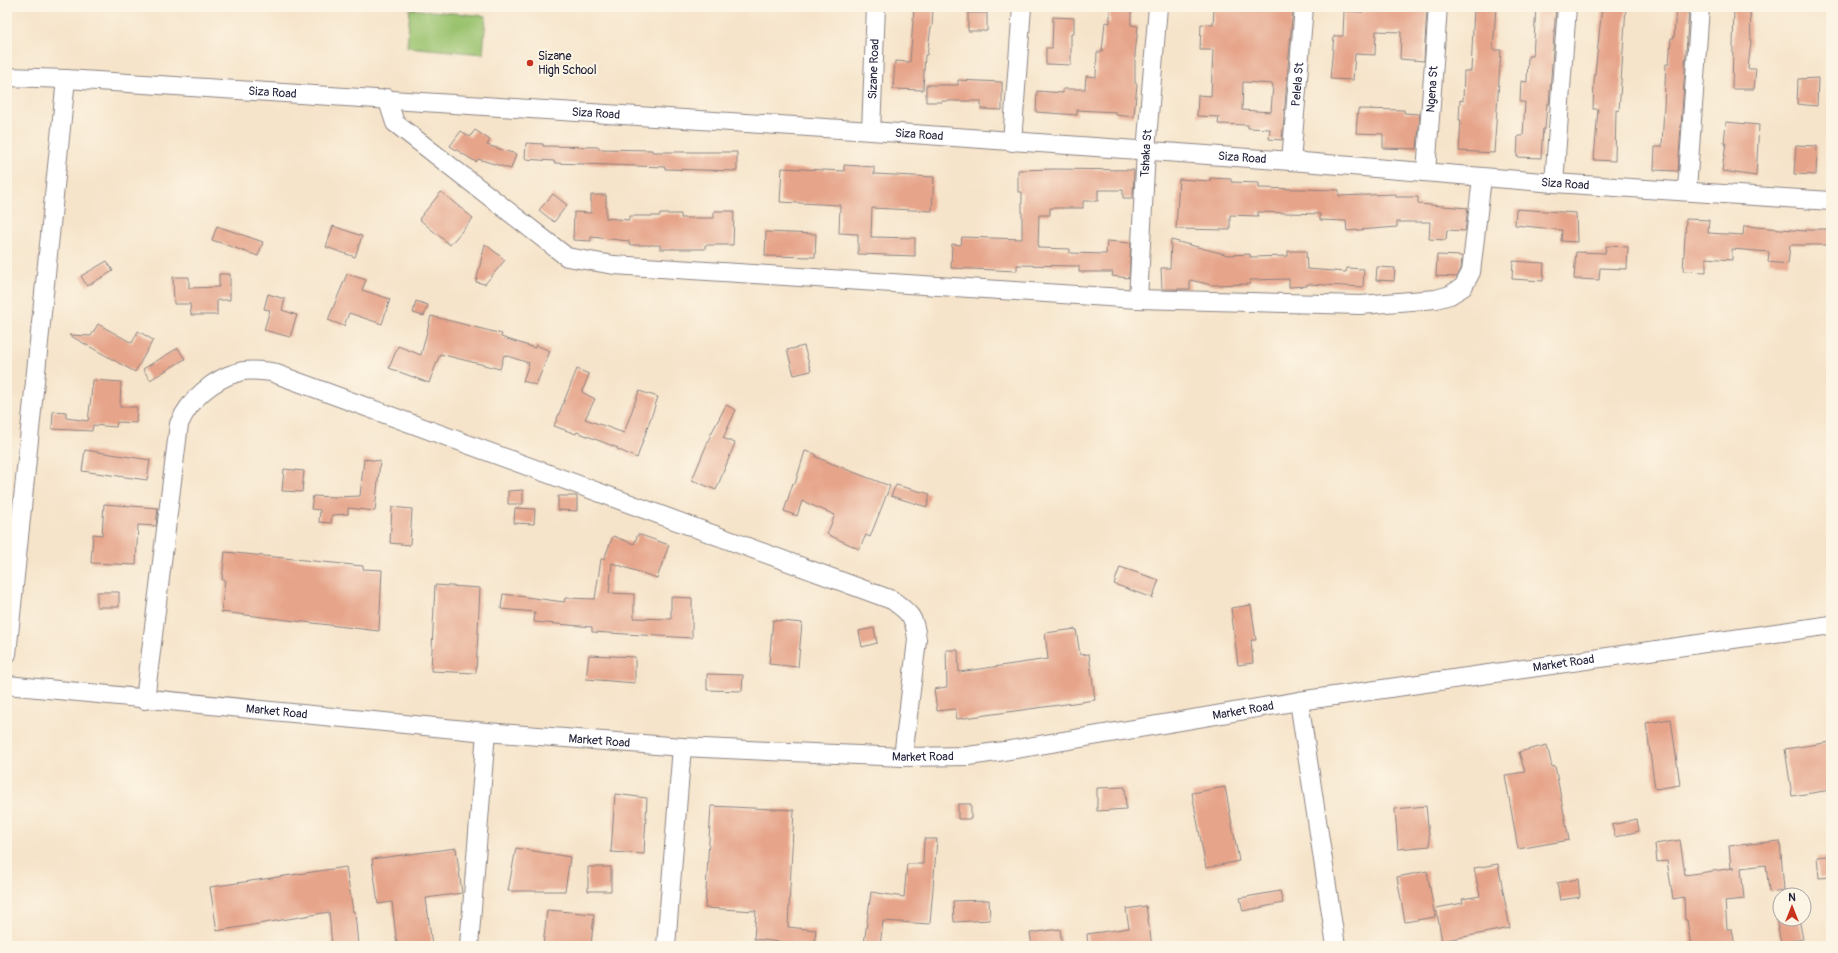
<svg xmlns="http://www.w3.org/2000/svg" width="1838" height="953" viewBox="0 0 1838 953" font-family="Pangolin,sans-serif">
<rect width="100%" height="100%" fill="#fcf5e5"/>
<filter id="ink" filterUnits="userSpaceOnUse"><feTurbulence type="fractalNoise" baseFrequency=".025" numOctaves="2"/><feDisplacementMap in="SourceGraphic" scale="8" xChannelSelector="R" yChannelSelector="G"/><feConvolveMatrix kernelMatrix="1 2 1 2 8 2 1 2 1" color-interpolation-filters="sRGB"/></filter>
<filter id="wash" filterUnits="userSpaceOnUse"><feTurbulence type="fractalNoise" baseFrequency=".012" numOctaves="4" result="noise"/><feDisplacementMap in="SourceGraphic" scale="16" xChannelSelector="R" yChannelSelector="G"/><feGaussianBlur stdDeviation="0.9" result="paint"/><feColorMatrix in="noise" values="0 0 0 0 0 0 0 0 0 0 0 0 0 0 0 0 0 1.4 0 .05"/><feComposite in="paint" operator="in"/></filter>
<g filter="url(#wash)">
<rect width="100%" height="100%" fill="#f6e4ca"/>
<path fill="#99c26d" stroke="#5e7254" d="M410 9 486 16 483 54 407 47Z"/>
<g id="blocks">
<path fill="#e6a48a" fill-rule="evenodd" d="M1110 7H1131V25L1138 26 1135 54V83L1137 84 1134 117 1116 115V112L1077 110V115L1036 112 1037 91 1063 93V89H1085L1086 76 1096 77 1097 52H1102L1105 22 1110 23Z
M1214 7H1293L1282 140 1269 139 1270 129 1248 128V125L1218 124 1219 117 1197 116 1198 95 1211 96 1213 50H1200L1201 24 1213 25ZM1243 82 1273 84 1271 112 1242 110Z
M1363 7H1427L1424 61 1400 59 1401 32 1376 31 1375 55 1355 54 1353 80 1330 79 1334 36H1343L1344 11 1363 12Z
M1474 7H1496L1493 50H1501L1494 153 1459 151 1461 120H1459L1460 100 1463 101 1464 71H1471Z
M1536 7H1556L1549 104H1547L1545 129H1543L1541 158 1517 157 1518 136H1523L1525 102H1520L1521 81 1527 82 1528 56H1533Z
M1602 7H1626L1619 111 1616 110 1615 161 1594 160 1598 109H1593L1594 83Z
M1676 7H1689L1678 171 1654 170 1655 147H1662L1666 64H1669L1671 38H1674Z
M1734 7H1750L1751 41 1748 69H1756L1754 89H1732Z
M914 8H933L932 27H931L927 55H925L923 90 893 89 895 61 910 62Z
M968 13H987V31H968Z
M1053 17 1074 18V34H1071V65L1046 64V48H1052Z
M1818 78 1817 106 1797 104 1798 79Z
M958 80 1002 82V110L981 109V101H942V102H926V85H958Z
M1358 109 1404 110V113L1420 114 1417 149 1383 148V134L1356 133Z
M1726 122 1759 125 1756 176 1722 171 1726 143H1724Z
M475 130 490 140 487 145 516 154 511 169 478 159 476 162 450 146 461 131 470 137Z
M526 143 543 144V146L599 147V149L652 150V152H737V171L665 169V167L554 163V161L525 159Z
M1796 145 1817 146 1816 175 1794 174Z
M844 165 874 167V174L934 177 932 211 872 208 871 237 915 238V256L858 254V234L839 233 840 205 780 202 782 168 844 171Z
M1053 169 1134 170 1133 198H1123V190H1098V201H1083V208H1050V215H1039L1038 248 1070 249V253L1106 254 1107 241 1131 243 1129 278 1112 276 1113 272H1079V266L1017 265V271L951 268 952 244 961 245 962 237 1022 239V192H1018V170Z
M1210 178 1231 179V182L1259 183V188L1339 190V196L1396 194V197H1418V204L1468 208 1465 231 1447 230 1446 240 1429 239 1430 222H1397V227L1347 231 1346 221 1320 220V214L1258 212V216L1230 215V230L1176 229 1179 179 1210 181Z
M441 192 473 218 450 245 419 219Z
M553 194 567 205 554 222 539 210Z
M591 195H606V218L629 220V216H660V214H681V218H714V211H734L733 245H705V249H660V245H629V241L591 237V241L573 240 574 212 591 213Z
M1516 209 1576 213 1577 242 1561 241 1562 230 1515 225Z
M1686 219 1709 220 1708 233 1743 235 1744 226 1806 231V229H1830V245H1790L1788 264 1768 262 1769 252 1732 249V260L1706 258V272L1683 271Z
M217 226 263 242 258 256 212 240Z
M333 226 362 236 355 257 326 247Z
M766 232 816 234 815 257 765 256Z
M1171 240 1228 255 1250 254V257L1288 256V251H1306L1307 269 1346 272 1347 268 1364 269 1363 287 1307 284V286L1289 287V279L1250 280V284L1212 285 1190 280V289H1162L1161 268H1170Z
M485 244 505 260 485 284 476 282Z
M1606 246 1628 247 1627 269 1600 268 1599 280 1574 279 1576 252 1605 253Z
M1437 255 1462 256 1461 269 1457 277 1436 276Z
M107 261 113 271 87 286 81 276Z
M1513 261 1544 263 1543 281 1512 279Z
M1377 267 1395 268 1394 281 1376 280Z
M219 274H230V300H217V315H191L190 304H174L173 277H189V288L219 287Z
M347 274 366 280 362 290 390 299 382 324 349 313 344 326 328 320Z
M268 294 285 299 282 310 297 315 290 337 264 330 270 310 264 309Z
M416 301 428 305 424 316 413 313Z
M431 316 502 334 501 337 535 348 536 345 550 351 536 385 523 381 529 363 504 355 500 369 440 354 429 383 389 368 398 346 421 355Z
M98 324 132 343 138 331 153 340 135 372 69 335 91 336Z
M804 346 811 371 794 375 787 350Z
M178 348 185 359 150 380 143 369Z
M577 369 589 374 582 392 595 399 585 419 624 433 639 391 658 397 637 458 617 449 618 448 577 432 576 434 554 426Z
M93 380 121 382 120 407H137L136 423 117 422 116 427 93 425 92 431 52 429 53 411 66 412V418L88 421Z
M726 405 736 410 723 438 735 443 716 490 692 480 711 434Z
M85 450 150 460 147 480 82 471Z
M805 451 816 454V457L853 472 890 486 870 537 866 535 859 549 827 534 835 515 802 501 797 516 784 511 793 483 795 484Z
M364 459 380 461 375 511 348 508V514L332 515 331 523 319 522 320 510 311 509 313 496 335 497 360 496Z
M284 469 304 471 302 492 282 491Z
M896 485 930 494 927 507 891 496Z
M523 490V504H508V491Z
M558 496H577V511L558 510Z
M104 504 158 508 156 526 138 525 136 565 91 563 93 534 102 535Z
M392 507 412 509 410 545 390 543Z
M515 508 535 509 534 524 514 523Z
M638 534 669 545 657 578 612 563 609 593 634 594V618L671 619V597L692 598V638L592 632V627L534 622 535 612 501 609 503 594 564 602 565 598 595 599 601 559H604L613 536 634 544Z
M225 552 363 566V569L382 570 379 631 221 612 225 580H222Z
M1120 567 1159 580 1152 598 1114 584Z
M435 585 480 588 476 673 431 671Z
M97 592H119V607H97Z
M1251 605 1256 640H1251L1253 663 1238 665 1231 608Z
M773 620 802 623 798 667 769 664Z
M874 628 877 643 862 647 859 631Z
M1076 629 1080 655 1089 654 1095 700 957 719 955 709 937 711 934 689 947 687 946 650H958L959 672 1048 659 1045 633Z
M589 655 635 657V683L586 679Z
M707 674 743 675 742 691 707 690Z
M1671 719 1680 785 1655 789 1646 723Z
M1831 742V790L1792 796 1785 749Z
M1547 745 1552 767 1555 766 1569 840 1518 849 1505 775 1525 772 1519 752Z
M1125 787 1126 809 1097 811V788Z
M1225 787 1239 861 1206 868 1192 793Z
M615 794 647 798 644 854 611 852Z
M958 804H971V819H958Z
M711 806 794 810 788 927 816 930 814 946 754 939 756 911 705 908Z
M1426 806 1430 846 1398 849 1395 809Z
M1637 819 1639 831 1615 837 1612 825Z
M924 839H937L930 924 883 921 880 946 864 944 871 892 904 897 907 864H923Z
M1680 840 1685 875 1734 868H1731L1729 846 1780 841 1784 890 1769 892 1766 865 1741 868 1744 899 1725 901 1727 929H1732L1735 946H1691L1687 920H1685L1684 897 1673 899 1667 861 1657 862 1655 844Z
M456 848 462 893 426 898 432 946H397L392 902 378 904 372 859Z
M516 848 570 857 565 891H508Z
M1829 856 1831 877 1819 878 1817 857Z
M1498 864 1510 928 1442 941 1436 908 1463 903 1462 899 1480 896 1474 868Z
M346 867 353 912H355L358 946H332L329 912 217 931 210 887Z
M588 867H611V891H588Z
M1427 871 1435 917 1405 922 1397 877Z
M1578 879 1580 897 1560 900 1557 883Z
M1280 891 1283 903 1243 911 1240 898Z
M989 900 990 920 954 922 953 901Z
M1146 906 1152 946H1088L1087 934 1129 928 1126 909Z
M547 910 594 914 591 946H543Z
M1776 919H1799L1803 939 1781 943Z
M1060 929 1062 946H1032L1030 933Z"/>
</g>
</g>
<g filter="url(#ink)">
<use href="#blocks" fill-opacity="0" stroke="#8c8382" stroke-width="1"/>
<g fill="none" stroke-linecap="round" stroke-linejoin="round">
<g stroke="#8c8382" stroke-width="20">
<g id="minor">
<path id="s1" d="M7 77 66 79 871 131 1291 161 1554 183 1831 201"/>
<path d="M387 98 395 123 567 257 614 265 1138 299 1361 305 1436 299 1450 295 1463 287 1471 272 1482 178"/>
<path id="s2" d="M871 131 876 7"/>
<path d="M1012 142 1022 7"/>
<path id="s3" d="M1291 161 1304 7"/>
<path id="s4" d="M1426 172 1438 7"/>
<path d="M1554 183 1567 7"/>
<path d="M1687 190 1700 7"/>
<path id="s5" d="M1138 299 1146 151 1158 7"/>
<path d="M7 654 66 79"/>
<path id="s6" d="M7 685 486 732 682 747 903 757 968 756 1004 751 1299 701 1831 625"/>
<path d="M145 700 179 424C190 399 213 379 239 372 249 369 261 371 271 372L892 600C910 613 915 617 917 640L903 757"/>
<path d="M1299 701 1336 946"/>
<path d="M469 946 486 732"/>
<path d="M666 946 682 747"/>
</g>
</g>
<use href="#minor" stroke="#fff" stroke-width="18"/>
</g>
</g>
<circle fill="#c8321e" stroke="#fcf5e5" stroke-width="1.5" cx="530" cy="63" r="4"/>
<g text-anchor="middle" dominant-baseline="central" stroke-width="4" stroke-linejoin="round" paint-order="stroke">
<g font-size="12" fill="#22223b" stroke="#fcf5e5" text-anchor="start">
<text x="538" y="56">Sizane<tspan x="538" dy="14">High School</tspan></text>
</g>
<g font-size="12" fill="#22223b" stroke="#fcf5e5">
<text stroke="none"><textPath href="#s2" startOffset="62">Sizane Road</textPath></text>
<text stroke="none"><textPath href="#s3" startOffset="77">Pelela St</textPath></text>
<text stroke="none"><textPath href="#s4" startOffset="83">Ngena St</textPath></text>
<text stroke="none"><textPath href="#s1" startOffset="266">Siza Road</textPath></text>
<text stroke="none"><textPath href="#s1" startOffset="590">Siza Road</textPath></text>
<text stroke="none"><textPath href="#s1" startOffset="914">Siza Road</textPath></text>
<text stroke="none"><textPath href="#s5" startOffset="146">Tshaka St</textPath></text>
<text stroke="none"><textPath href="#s1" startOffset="1238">Siza Road</textPath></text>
<text stroke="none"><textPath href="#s1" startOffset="1562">Siza Road</textPath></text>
<text stroke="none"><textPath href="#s6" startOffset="1567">Market Road</textPath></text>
<text stroke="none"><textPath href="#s6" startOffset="1243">Market Road</textPath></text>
<text stroke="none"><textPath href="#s6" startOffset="271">Market Road</textPath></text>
<text stroke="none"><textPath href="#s6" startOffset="595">Market Road</textPath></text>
<text stroke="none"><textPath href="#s6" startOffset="919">Market Road</textPath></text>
</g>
</g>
<rect width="1838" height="953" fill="none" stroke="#fcf5e5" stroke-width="24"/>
<g transform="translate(1792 907)"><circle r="19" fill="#fcf5e5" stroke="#a5a1a1"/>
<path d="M0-3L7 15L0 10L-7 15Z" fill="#c8321e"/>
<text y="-6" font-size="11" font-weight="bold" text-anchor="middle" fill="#22223b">N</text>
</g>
</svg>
